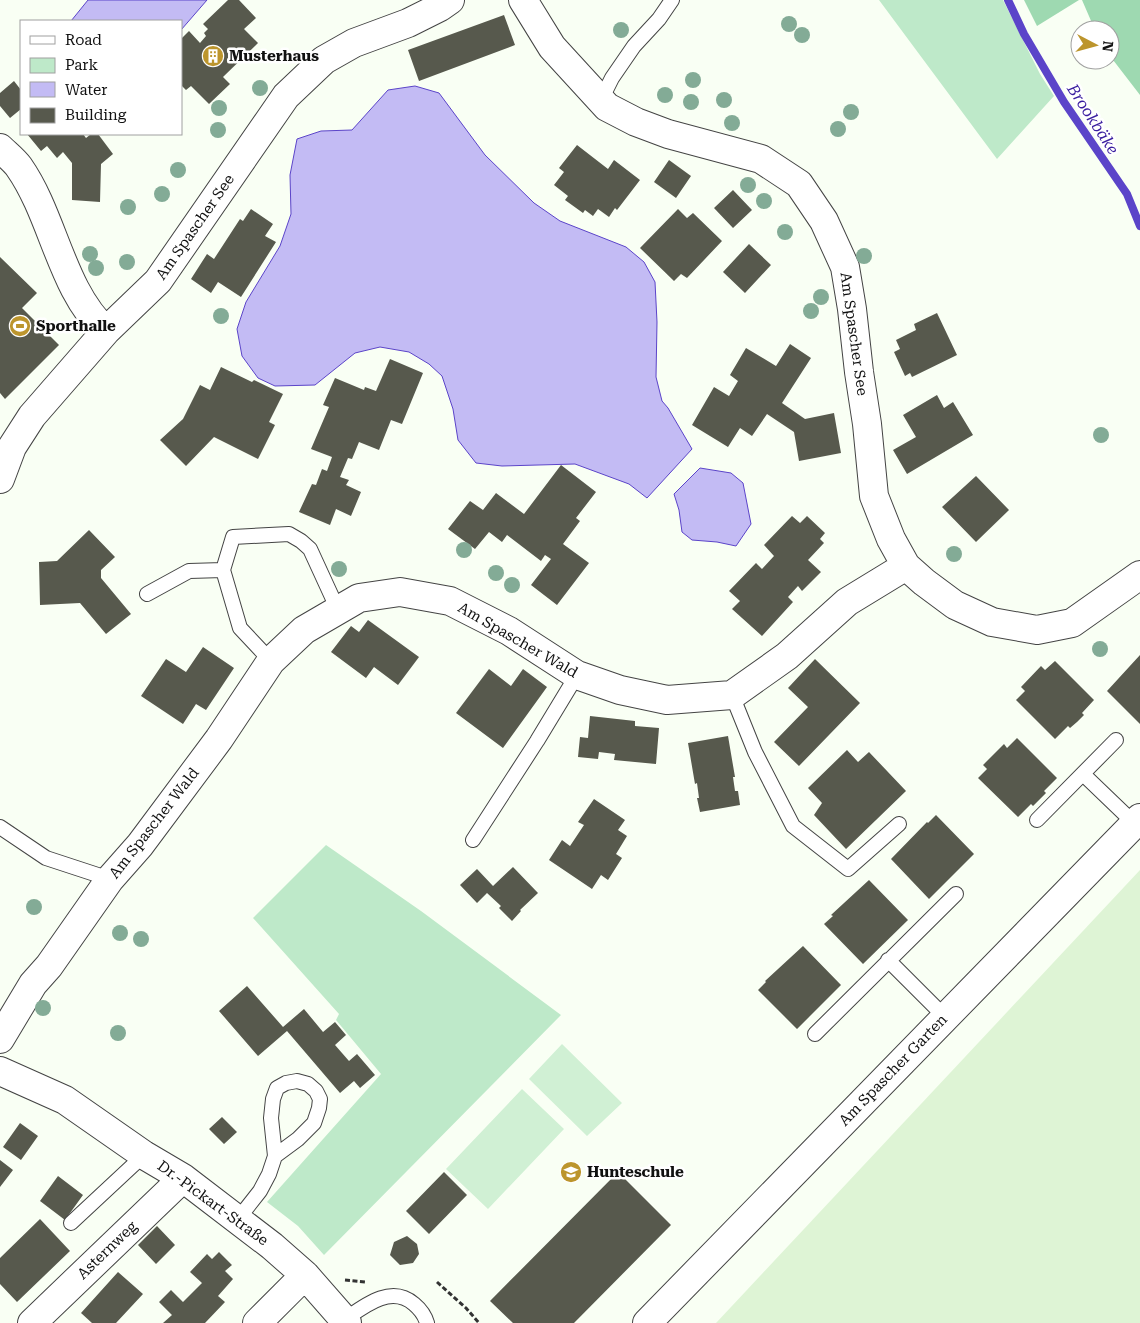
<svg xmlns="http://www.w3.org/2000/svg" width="1140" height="1323" viewBox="0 0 1140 1323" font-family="'Roboto Serif',serif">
<rect width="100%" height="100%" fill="#f9fff4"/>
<path fill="#def4d5" d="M1140 870V1323H716Z"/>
<path fill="#bee9c9" d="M879 0H1003L1040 74 1054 96 997 159Z
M326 845 421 911 561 1015 324 1255 298 1226 267 1202 381 1074 336 1020 339 1014 253 918Z"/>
<path fill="#9ed9b1" d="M1024 0H1079L1037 26Z
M1082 0H1140V95L1110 56V30H1095Z"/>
<path fill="#d0f0d4" d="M562 1044 622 1103 587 1136 529 1079Z
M522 1089 564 1129 488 1209 446 1169Z"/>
<path fill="#c3bbf4" stroke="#5b44c9" d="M88 0H207L181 30V21H71Z
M415 86 439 93 485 155 534 203 560 221 626 247 644 262 655 282 657 322 656 377 662 401 668 408 692 449 647 498 629 484 575 464 502 466 476 463 458 440 453 409 442 376 429 364 409 352 380 347 355 353 315 385 275 386 258 378 242 356 237 329 246 302 280 246 291 214 290 175 297 139 321 131 352 130 388 90Z
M700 468 731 473 743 483 751 524 736 546 717 542 692 540 682 532 679 510 674 494Z"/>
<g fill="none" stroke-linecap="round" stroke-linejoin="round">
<path stroke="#5b44c9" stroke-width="8" d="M1008 0 1024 34 1064 102 1127 194 1140 226"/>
</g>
<path fill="#57594d" d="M228 0H239L256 18 244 29 258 43 223 77 230 84 209 104 191 86 186 90 181 85V39L189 31 200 43 206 36 204 33 208 29 203 24Z
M504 15 515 45 419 81 408 50Z
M14 81 21 90V109L10 118 0 106V93Z
M27 134H83L86 138 91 134H98L113 154 101 164 100 202 72 200V163L63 152 57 158 47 146 41 151Z
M577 145 608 169 614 160 640 180 617 210 615 208 609 217 598 209 593 216 585 210 583 213 565 200 568 196 554 185 564 172 559 168Z
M669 160 691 176 676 198 654 182Z
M733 190 752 210 733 228 714 208Z
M251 209 273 224 265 236 276 242 241 297 218 282 211 293 191 279 207 254 214 259 240 219 243 221Z
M678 209 687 218 693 213 722 241 687 278 681 274 674 281 640 248Z
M749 244 771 265 745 293 723 272Z
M0 257 37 293 22 308 59 345 5 399 0 393Z
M937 313 957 355 912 377 910 373 905 376 894 352 900 349 896 340 916 330 914 324Z
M790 344 811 358 782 403 805 419 834 413 841 453 799 461 794 432 767 414 752 436 740 428 728 447 692 425 714 387 729 396 738 381 730 375 746 348 776 366Z
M390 359 423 373 402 424 391 420 379 450 359 442 352 459 348 458 340 477 349 480 346 485 361 492 351 516 336 509 330 525 299 512 312 484 316 485 322 469 327 471 332 457 311 449 329 407 323 405 335 378 364 390 365 387 376 391Z
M221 367 252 382 254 380 283 394 269 422 275 425 258 459 214 437 186 466 160 440 183 419 200 385 210 390Z
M937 395 944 408 953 402 973 435 907 474 893 450 916 437 903 415Z
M561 465 596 492 576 518 580 521 563 544 589 563 557 605 531 585 551 559 545 555 541 561 507 535 502 542 489 532 475 549 448 529 470 501 483 510 496 493 524 514Z
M976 476 1009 510 976 542 942 507Z
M792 516 800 523 807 516 825 533 820 539 824 543 808 560 821 572 802 591 798 586 788 597 793 602 762 636 732 609 740 601 729 591 756 563 762 569 774 556 764 545Z
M89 530 115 557 101 570V578L131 614 106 634 80 603 40 605 39 562 57 561Z
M368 620 419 657 398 685 374 667 366 678 331 652 351 626 359 632Z
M203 647 234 668 206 710 196 704 183 724 141 696 166 659 186 672Z
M1140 655V724L1107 691Z
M815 659 860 703 799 766 774 742 808 707 788 688Z
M1055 661 1094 700 1082 713 1084 715 1077 722 1070 728 1068 726 1055 739 1016 700 1025 691 1021 687 1041 666 1045 670Z
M489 669 511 686 523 669 547 687 503 748 456 713Z
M590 716 635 721V726L659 728 656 764 614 760 615 754 599 752 598 759 578 757 580 737 588 738Z
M728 736 735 777H733L735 791H738L740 805 700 812 697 798H699L697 783 695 784 688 743Z
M1017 738 1057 778 1044 791 1046 793 1033 806 1031 804 1018 817 978 778 987 769 983 765 1004 744 1007 748Z
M847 750 858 762 869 752 906 791 846 849 814 815 822 803 808 788Z
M594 799 625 820 618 830 627 836 616 854 622 858 608 880 601 875 592 889 549 860 562 840 570 846 584 825 578 822Z
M936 815 974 854 929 899 891 859 927 822 928 823Z
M513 867 538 893 520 910 521 911 512 921 499 908 501 906 487 893 477 903 460 885 477 869 493 886Z
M869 880 908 920 863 964 824 924 833 916 831 915Z
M803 946 841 985 797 1029 758 990 766 982 765 981Z
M247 986 283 1027 304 1009 323 1032 335 1022 346 1035 335 1045 349 1061 357 1054 375 1075 360 1088 354 1081 340 1093 287 1031 258 1056 219 1011Z
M222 1117 237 1132 224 1144 209 1129Z
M20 1123 38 1136 21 1160 3 1147Z
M0 1160 13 1170 0 1187Z
M444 1172 467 1195 429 1234 406 1211Z
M618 1172 671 1225 574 1323H513L490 1301Z
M58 1176 83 1195 65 1220 40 1201Z
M40 1219 70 1251 17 1302 0 1284V1258Z
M157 1226 175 1245 156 1264 138 1245Z
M407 1236 417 1244 419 1254 413 1263 400 1265 390 1255 394 1242Z
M219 1252 232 1265 225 1271 233 1279 218 1296 225 1302 205 1323H163L172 1315 159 1302 171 1290 183 1302 202 1283 190 1272 207 1254 212 1259Z
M118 1272 143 1294 116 1323H92L81 1313Z"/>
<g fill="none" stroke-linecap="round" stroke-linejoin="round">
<g stroke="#444" stroke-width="16">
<path id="lane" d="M601 100 612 78 634 46 659 19 672 0
M223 570 233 537 289 534 301 541 310 549 338 610
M147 594 189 571 223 570 240 628 271 661
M732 695 755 752 793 826 848 869 899 824
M1083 774 1134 823
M1037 820 1116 740
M0 827 46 858 110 879
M473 840 537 741 577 675
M888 960 945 1017
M815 1034 956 894
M238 1219 260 1191 269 1174 275 1156 298 1139 314 1123 319 1108 320 1099 316 1091 308 1084 297 1081 286 1083 277 1088 273 1099 271 1118 275 1156
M71 1223 144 1155
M344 1320C364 1306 391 1284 414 1304 420 1309 425 1316 427 1323"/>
</g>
<g stroke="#444" stroke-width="30">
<path id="street" d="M523 0 552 47 607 107 636 122 668 134 761 159 799 184 824 221 845 267 852 309 859 372 867 424 874 496 891 539 906 566 924 582 955 605 992 622 1037 630 1072 623 1140 575
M0 148C6 154 14 160 19 167 54 217 61 290 106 331
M0 479 12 447 32 416 106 331 158 281 286 96 324 60 354 43 408 23 440 7 450 0
M0 1039 33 984 49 966 110 879 140 845 219 739 271 661 304 630 359 598 400 592 450 601 509 631 577 675 620 690 667 700 732 695 787 656 847 602 906 566
M0 1071 65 1100 144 1155 183 1178 272 1246 305 1275 347 1323
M32 1323 183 1178
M257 1323 305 1275
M647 1323 1140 818"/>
</g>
<path stroke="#333" stroke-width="3" stroke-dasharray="5 2.5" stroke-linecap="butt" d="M345 1280 366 1282
M437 1282 466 1308 479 1323"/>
<use href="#lane" stroke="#fff" stroke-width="14"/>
<use href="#street" stroke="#fff" stroke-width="28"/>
</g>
<g fill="#83ab96">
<circle cx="789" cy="24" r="8"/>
<circle cx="621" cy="30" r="8"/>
<circle cx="802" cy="35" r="8"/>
<circle cx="693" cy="80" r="8"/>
<circle cx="260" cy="88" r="8"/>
<circle cx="665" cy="95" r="8"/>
<circle cx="724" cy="100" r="8"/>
<circle cx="691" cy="102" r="8"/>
<circle cx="219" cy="108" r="8"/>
<circle cx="851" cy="112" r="8"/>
<circle cx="732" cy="123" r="8"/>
<circle cx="838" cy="129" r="8"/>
<circle cx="218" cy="130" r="8"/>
<circle cx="178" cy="170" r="8"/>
<circle cx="748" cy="185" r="8"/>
<circle cx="162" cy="194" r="8"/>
<circle cx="764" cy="201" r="8"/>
<circle cx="128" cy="207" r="8"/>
<circle cx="785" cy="232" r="8"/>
<circle cx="90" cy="254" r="8"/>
<circle cx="864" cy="256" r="8"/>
<circle cx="127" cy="262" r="8"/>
<circle cx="96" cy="268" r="8"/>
<circle cx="821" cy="297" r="8"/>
<circle cx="811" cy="311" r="8"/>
<circle cx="221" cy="316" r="8"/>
<circle cx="1101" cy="435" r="8"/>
<circle cx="464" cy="550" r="8"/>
<circle cx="954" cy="554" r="8"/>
<circle cx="339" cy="569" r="8"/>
<circle cx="496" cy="573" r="8"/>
<circle cx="512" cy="585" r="8"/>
<circle cx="1100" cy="649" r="8"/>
<circle cx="34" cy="907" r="8"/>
<circle cx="120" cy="933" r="8"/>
<circle cx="141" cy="939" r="8"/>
<circle cx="43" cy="1008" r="8"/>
<circle cx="118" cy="1033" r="8"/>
</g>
<defs>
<g id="building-disc" transform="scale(1.125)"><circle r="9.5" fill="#bc952d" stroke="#fff"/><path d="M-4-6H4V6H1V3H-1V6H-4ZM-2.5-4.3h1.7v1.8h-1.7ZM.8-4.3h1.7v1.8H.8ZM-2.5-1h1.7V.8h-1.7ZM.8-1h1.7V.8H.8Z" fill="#fff"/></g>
<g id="stadium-disc" transform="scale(1.125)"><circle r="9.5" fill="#bc952d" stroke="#fff"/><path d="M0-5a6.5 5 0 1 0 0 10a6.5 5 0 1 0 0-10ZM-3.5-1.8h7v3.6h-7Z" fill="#fff"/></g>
<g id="school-disc" transform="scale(1.125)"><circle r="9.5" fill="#bc952d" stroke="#fff"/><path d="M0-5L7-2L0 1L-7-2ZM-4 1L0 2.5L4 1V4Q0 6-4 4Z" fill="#fff"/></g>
</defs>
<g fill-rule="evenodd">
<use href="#building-disc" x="213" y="56"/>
<use href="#stadium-disc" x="20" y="326"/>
<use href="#school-disc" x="571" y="1172"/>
</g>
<g text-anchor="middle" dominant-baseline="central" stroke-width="5" stroke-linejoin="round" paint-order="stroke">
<g font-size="15" font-weight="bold" fill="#111" stroke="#fff" text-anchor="start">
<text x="229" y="56">Musterhaus</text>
<text x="36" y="326">Sporthalle</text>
<text x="587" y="1172">Hunteschule</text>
</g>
<g font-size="15" fill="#111" stroke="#fff">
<text transform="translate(195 227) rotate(-55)">Am Spascher See</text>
<text transform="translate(854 334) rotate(82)">Am Spascher See</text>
<text transform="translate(518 640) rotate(30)">Am Spascher Wald</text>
<text transform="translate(154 823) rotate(-52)">Am Spascher Wald</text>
<text transform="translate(893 1070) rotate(-46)">Am Spascher Garten</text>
<text transform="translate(213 1203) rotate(36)">Dr.-Pickart-Straße</text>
<text transform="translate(107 1250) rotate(-44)">Asternweg</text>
</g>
<g font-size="16" font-style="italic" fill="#391d9f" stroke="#fff">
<text transform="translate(1093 119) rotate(57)">Brookbäke</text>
</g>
</g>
<rect x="20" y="20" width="162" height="115" fill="#ffffff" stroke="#a0a0a0"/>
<rect x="30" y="36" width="25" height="8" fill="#ffffff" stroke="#a0a0a0"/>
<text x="65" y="45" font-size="15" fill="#111111">Road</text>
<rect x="30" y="58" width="25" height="15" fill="#bee9c9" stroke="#a0a0a0"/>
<text x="65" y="70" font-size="15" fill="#111111">Park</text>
<rect x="30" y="82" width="25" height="15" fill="#c3bbf4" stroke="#a0a0a0"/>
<text x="65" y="95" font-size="15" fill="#111111">Water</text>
<rect x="30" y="108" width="25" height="15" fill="#57594d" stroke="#a0a0a0"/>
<text x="65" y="120" font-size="15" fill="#111111">Building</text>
<g transform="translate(1095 45) rotate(96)"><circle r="24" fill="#ffffff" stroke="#a0a0a0"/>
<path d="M0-4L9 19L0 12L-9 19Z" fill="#bc952d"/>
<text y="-8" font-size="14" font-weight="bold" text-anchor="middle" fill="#111111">N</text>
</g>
</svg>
